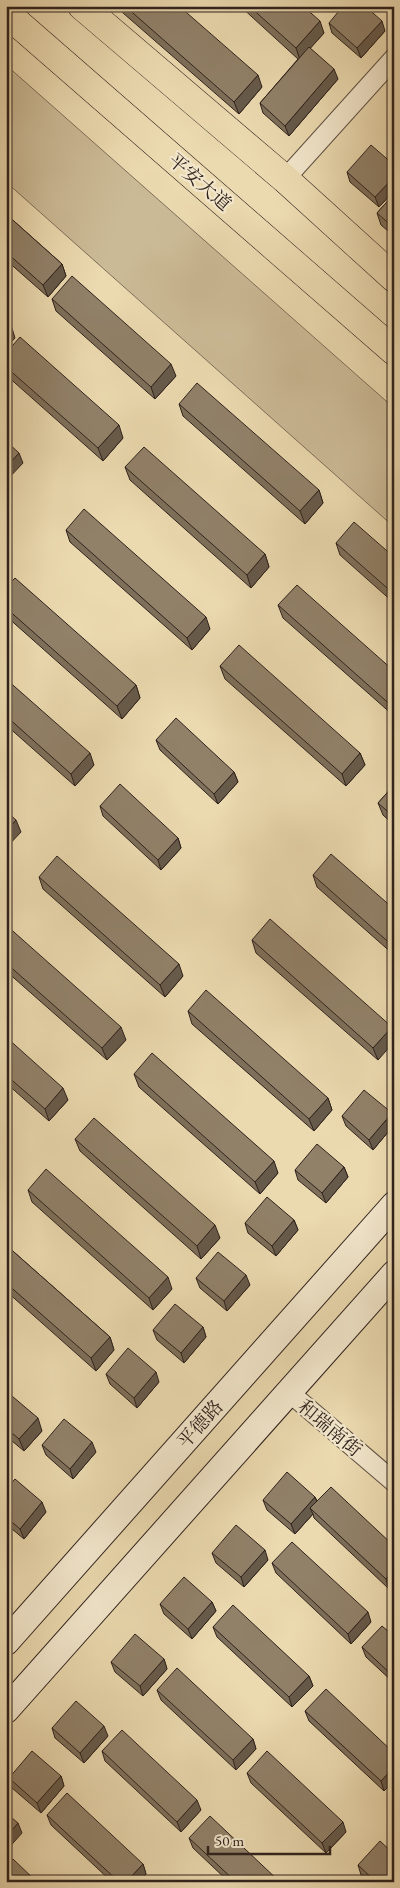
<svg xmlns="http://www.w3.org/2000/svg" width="400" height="1888" viewBox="0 0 400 1888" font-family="'EB Garamond','Noto Serif SC',serif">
<rect width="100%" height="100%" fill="#ebd9af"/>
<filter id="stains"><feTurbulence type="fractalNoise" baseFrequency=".004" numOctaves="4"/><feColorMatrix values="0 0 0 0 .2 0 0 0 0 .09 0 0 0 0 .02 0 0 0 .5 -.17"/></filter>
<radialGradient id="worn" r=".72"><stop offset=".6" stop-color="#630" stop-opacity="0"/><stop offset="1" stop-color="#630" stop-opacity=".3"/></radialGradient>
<path fill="#cbba96" stroke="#7d6e5a" d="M6 65 394 408V527L6 182Z"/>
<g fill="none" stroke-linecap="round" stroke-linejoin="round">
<g stroke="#5e5042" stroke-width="21">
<path id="minor" d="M285 179 394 58
M290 1393 394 1482"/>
</g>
<g stroke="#2f221d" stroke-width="28">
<path id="secondary" d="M6 1642 394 1205
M6 1710 394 1274"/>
</g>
<g stroke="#2f221d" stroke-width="29">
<path id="primary" d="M82 6 285 179 394 278
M6 13 394 351"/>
</g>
<use href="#minor" stroke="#f2e6cb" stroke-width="19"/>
<use href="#secondary" stroke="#f2e6cb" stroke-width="26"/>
<use href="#primary" stroke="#ebd9af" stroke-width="28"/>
</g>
<path fill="#7d6f5a" stroke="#2f221d" d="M115 6H179L262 87 239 114Z
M240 6H303L324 33 310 48 338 79 289 136 263 113 260 103 298 59Z
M329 23 385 31 361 58 332 33Z
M394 119V134L390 123Z
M394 165V191L379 207 350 182 347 172Z
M394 194V236L381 225 377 213Z
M6 214 62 264 66 276 48 297 6 260Z
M52 299 176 376 155 399 56 311Z
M6 353 123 438 103 461 6 375Z
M179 404 319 490 323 503 305 524 183 416Z
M125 467 265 554 269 567 251 588 130 480Z
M66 530 210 629 192 650 70 542Z
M336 543 394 557V603L340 555Z
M6 587 136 685 140 698 122 719 6 616Z
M278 605 394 671V716L283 618Z
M220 666 360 753 365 765 346 786 225 679Z
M6 679 94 765 75 786 6 725Z
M156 740 234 772 238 782 218 804 160 750Z
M394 785V825L383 815 378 803Z
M100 806 178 838 181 848 161 870 103 816Z
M313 875 394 909V955L317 887Z
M39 877 183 976 165 997 43 889Z
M6 925 126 1040 107 1060 6 971Z
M252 940 392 1027 378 1060 256 953Z
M188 1011 328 1098 332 1110 314 1131 192 1024Z
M6 1037 68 1100 49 1121 6 1083Z
M394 1054V1073L391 1071 388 1061Z
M134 1074 278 1173 260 1194 139 1087Z
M392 1113 394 1119V1125L373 1150 346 1126 342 1116Z
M75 1139 220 1238 201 1259 80 1151Z
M344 1167 348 1177 326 1203 298 1180 295 1170Z
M28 1190 172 1289 153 1310 32 1202Z
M294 1220 298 1230 276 1256 248 1233 245 1223Z
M6 1245 110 1337 114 1350 96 1371 6 1291Z
M196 1278 250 1285 227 1311 200 1288Z
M203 1327 206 1337 184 1363 157 1340 153 1330Z
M106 1374 159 1382 137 1408 110 1384Z
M6 1391 42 1431 24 1451 6 1436Z
M42 1445 96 1452 73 1479 46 1455Z
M6 1489 46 1512 24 1539 6 1524Z
M315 1497 317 1501 394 1546 389 1589 314 1518 313 1514 295 1534 267 1510 263 1500Z
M212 1553 268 1560 244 1587 216 1563Z
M272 1563 371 1622 351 1644 276 1573Z
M212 1602 216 1611 192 1639 164 1614 160 1604Z
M213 1627 309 1676 313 1686 292 1707 217 1637Z
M394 1636V1683L366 1657 362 1647Z
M164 1659 167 1669 143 1696 115 1672 111 1662Z
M157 1690 253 1739 256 1749 236 1770 161 1700Z
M305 1711 394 1753V1781L384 1791 309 1721Z
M52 1728 108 1736 84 1763 55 1738Z
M102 1751 201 1810 181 1832 105 1761Z
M247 1773 346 1832 326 1853 251 1783Z
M61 1776 64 1786 41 1813 12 1788 9 1778Z
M47 1815 143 1864 146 1874 139 1882H112L51 1825Z
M189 1838 280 1882H229L193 1848Z
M358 1865 394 1882H367L362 1878Z"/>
<path fill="#665a4a" stroke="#2f221d" d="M320 21 324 33 300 60 296 48Z
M382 21 385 31 361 58 357 48Z
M334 69 338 79 289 136 285 126Z
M258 75 262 87 239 114 234 102Z
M394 177V191L379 207 375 197Z
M62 264 66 276 48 297 43 285Z
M11 325 15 338 6 348V330Z
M171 364 176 376 155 399 151 387Z
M119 425 123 438 103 461 98 448Z
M19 453 23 463 6 481V467Z
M319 490 323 503 305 524 300 511Z
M265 554 269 567 251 588 247 575Z
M206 617 210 629 192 650 187 638Z
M136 685 140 698 122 719 117 706Z
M90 753 94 765 75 786 71 774Z
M360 753 365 765 346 786 342 774Z
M234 772 238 782 218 804 214 794Z
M16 820 21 832 6 848V831Z
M178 838 181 848 161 870 158 860Z
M179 964 183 976 165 997 160 985Z
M121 1027 126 1040 107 1060 102 1048Z
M392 1027 394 1033V1042L378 1060 373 1048Z
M63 1088 68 1100 49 1121 45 1109Z
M328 1098 332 1110 314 1131 309 1119Z
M392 1113 394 1119V1125L373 1150 369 1140Z
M8 1153 12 1165 6 1172V1155Z
M274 1161 278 1173 260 1194 255 1182Z
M344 1167 348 1177 326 1203 322 1193Z
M294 1220 298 1230 276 1256 272 1246Z
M215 1225 220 1238 201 1259 197 1246Z
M246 1275 250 1285 227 1311 224 1301Z
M168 1277 172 1289 153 1310 149 1298Z
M203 1327 206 1337 184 1363 181 1353Z
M110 1337 114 1350 96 1371 91 1358Z
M156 1372 159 1382 137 1408 134 1398Z
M38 1418 42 1431 24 1451 19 1439Z
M92 1442 96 1452 73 1479 70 1469Z
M315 1497 319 1507 310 1508 313 1514 295 1534 291 1524Z
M42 1502 46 1512 24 1539 20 1529Z
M265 1550 268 1560 244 1587 241 1577Z
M394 1570V1584L389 1589 386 1579Z
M212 1602 216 1611 192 1639 188 1629Z
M368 1612 371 1622 351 1644 348 1634Z
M164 1659 167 1669 143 1696 140 1686Z
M309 1676 313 1686 292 1707 289 1697Z
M104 1726 108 1736 84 1763 80 1753Z
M253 1739 256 1749 236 1770 233 1760Z
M394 1767V1781L384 1791 381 1781Z
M61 1776 64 1786 41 1813 37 1803Z
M197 1800 201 1810 181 1832 177 1822Z
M343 1822 346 1832 326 1853 322 1843Z
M18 1823 22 1833 6 1851V1837Z
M143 1864 146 1874 139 1882H126Z"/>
<path fill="#918169" stroke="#2f221d" d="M125 6H179L258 75 234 102Z
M249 6H303L320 21 296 48Z
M343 6H365L382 21 357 48 329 23Z
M309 47 334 69 285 126 260 103Z
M394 119V127L390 123Z
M371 145 394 165V177L375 197 347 172Z
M394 194V228L377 213Z
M6 214 62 264 43 285 6 252Z
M72 276 171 364 151 387 52 299Z
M6 321 11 325 6 330Z
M20 337 119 425 98 448 6 367V353Z
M197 383 319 490 300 511 179 404Z
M6 441 19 453 6 467Z
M144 447 265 554 247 575 125 467Z
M84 509 206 617 187 638 66 530Z
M354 522 394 557V594L336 543Z
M15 578 136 685 117 706 6 608V587Z
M297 585 394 671V708L278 605Z
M239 645 360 753 342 774 220 666Z
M6 679 90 753 71 774 6 716Z
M176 718 234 772 214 794 156 740Z
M120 784 178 838 158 860 100 806Z
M394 785V817L378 803Z
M6 811 16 820 6 831Z
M331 854 394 909V947L313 875Z
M57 856 179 964 160 985 39 877Z
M270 919 392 1027 373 1048 252 940Z
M6 925 121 1027 102 1048 6 963Z
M206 990 328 1098 309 1119 188 1011Z
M6 1037 63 1088 45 1109 6 1075Z
M152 1053 274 1161 255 1182 134 1074Z
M394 1054V1066L388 1061Z
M364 1090 392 1113 369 1140 342 1116Z
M94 1118 215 1225 197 1246 75 1139Z
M317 1144 344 1167 322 1193 295 1170Z
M46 1169 168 1277 149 1298 28 1190Z
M267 1197 294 1220 272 1246 245 1223Z
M6 1245 110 1337 91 1358 6 1283Z
M218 1252 246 1275 224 1301 196 1278Z
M175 1304 203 1327 181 1353 153 1330Z
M128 1348 156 1372 134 1398 106 1374Z
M6 1391 38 1418 19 1439 6 1428Z
M64 1419 92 1442 70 1469 42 1445Z
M287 1472 315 1497 291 1524 263 1500Z
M15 1479 42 1502 20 1529 6 1517V1489Z
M331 1487 394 1546V1570L386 1579 310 1508Z
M236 1525 265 1550 241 1577 212 1553Z
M292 1542 368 1612 348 1634 272 1563Z
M184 1577 212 1602 188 1629 160 1604Z
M233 1605 309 1676 289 1697 213 1627Z
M382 1626 394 1636V1677L362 1647Z
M135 1634 164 1659 140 1686 111 1662Z
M177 1668 253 1739 233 1760 157 1690Z
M326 1689 394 1753V1767L381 1781 305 1711Z
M76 1701 104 1726 80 1753 52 1728Z
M122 1730 197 1800 177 1822 102 1751Z
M32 1751 61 1776 37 1803 9 1778Z
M267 1751 343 1822 322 1843 247 1773Z
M67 1793 143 1864 126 1882H119L47 1815Z
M6 1813 18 1823 6 1837Z
M210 1816 280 1882H236L189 1838Z
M380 1841 394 1854V1882H376L358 1865Z
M13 1859 37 1882H6V1866Z
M155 1879 158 1882H152Z"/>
<g text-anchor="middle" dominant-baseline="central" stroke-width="4.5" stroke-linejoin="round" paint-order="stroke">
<g font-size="19" fill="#2f221d" stroke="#f2e6cb">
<text transform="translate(200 182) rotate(41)">平安大道</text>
<text transform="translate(200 1424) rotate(-48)">平德路</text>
<text transform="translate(330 1428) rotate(40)">和瑞南街</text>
</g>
</g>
<rect width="400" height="1888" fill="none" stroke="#ebd9af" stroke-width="25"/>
<rect x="8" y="8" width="385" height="1873" fill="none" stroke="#2f221d" stroke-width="2.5"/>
<rect x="12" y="12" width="375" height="1863" fill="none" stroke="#2f221d"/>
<path d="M208 1846v8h122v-8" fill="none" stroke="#2f221d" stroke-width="2.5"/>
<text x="215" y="1846" font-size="15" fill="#2f221d" stroke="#f2e6cb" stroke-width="4" paint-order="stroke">50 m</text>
<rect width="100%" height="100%" filter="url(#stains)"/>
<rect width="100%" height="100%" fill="url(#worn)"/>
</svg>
